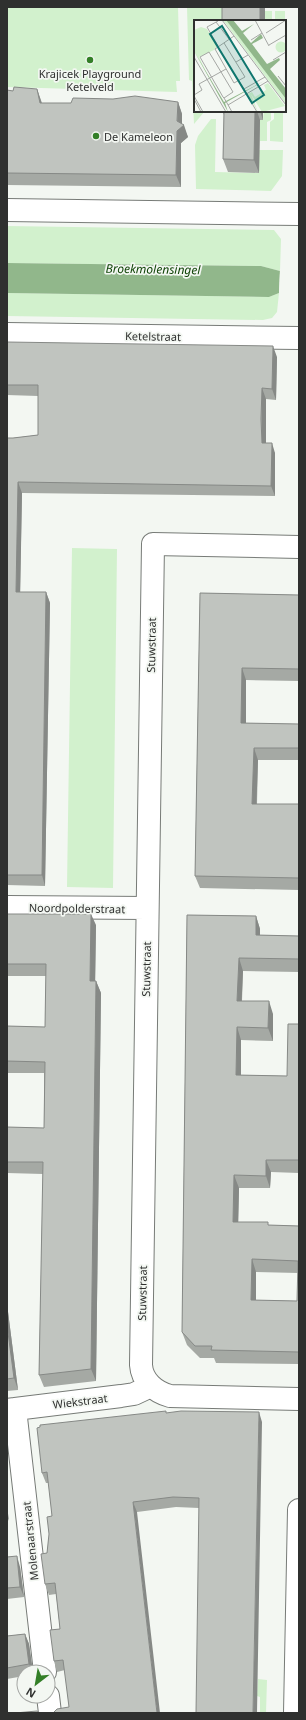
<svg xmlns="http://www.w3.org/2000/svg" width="306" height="1720" viewBox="0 0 306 1720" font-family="'Noto Sans',sans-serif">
<rect width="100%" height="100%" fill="#f3f7f2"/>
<path fill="#d2f1cd" d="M7 7H178L180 81H176L177 92 7 87Z
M187 7H222V21H195V111H205L194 124 192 81 189 80Z
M265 11H272V21H265Z
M275 11H285V21H275Z
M264 111H271V120L267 122V141H260V120H263Z
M274 111H283V142L270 141V122L274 119Z
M211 119H216L215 172 259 173V150H283L282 176 271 191 196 189 195 145 198 136Z
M7 226 274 230 281 239 280 271 261 266 7 263Z
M7 293 269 297 279 293 277 312 272 318 263 320 7 316Z
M72 548 117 549 113 888 67 887Z
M258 1679 267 1680 266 1713H260V1697L257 1696Z"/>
<path fill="#91b78b" d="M7 263 261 266 280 271 279 293 269 297 7 293Z"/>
<path fill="#f3f7f2" d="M280 269H299V295H279Z"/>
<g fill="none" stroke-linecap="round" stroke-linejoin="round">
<g stroke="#777b77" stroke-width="24">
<path id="minor" d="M7 210 299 214
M7 334 299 338
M299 547 153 544 141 1365C142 1381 155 1392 170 1396L299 1399
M7 907 147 908
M15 1409 45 1672
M7 1410 121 1396 134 1394 151 1386
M48 1696 50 1713
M295 1713 299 1510"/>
</g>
<use href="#minor" stroke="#fff" stroke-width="22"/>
</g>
<path fill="#a5a9a4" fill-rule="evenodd" d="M37 89 42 103H71L178 102 182 114V124L188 137 181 143V187L7 185V90L13 91Z
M222 111H263V120H260L259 173 228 172 223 159 224 115Z
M7 342 277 357 276 400 266 399 265 430V443L275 453V496L22 493 20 592H46L50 603 45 886 7 885V438H13L38 435V396L7 395Z
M200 593 299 595V681L246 680V723L299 724V760H258L257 804H299V890L200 888 195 876Z
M7 914 96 925 95 981H96L101 993 96 1381 44 1387 39 1375 43 1174 7 1173V1127L44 1128V1073H7V1026L45 1027 46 976H7Z
M187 915 256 916 260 929V935L299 936V972L243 971 242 1001 273 1014V1041L241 1040V1075L287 1076 299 1024V1173L271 1172 270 1188H239L238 1222 269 1225 299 1226V1364L216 1363 214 1358H200L187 1345 182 1332ZM256 1272 298 1273 297 1301 256 1300Z
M7 1304 18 1390 7 1391Z
M167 1413 262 1422 199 1508 176 1507 137 1512 69 1707 65 1670 57 1672 54 1661 60 1629 56 1594 49 1595 45 1584 47 1553 52 1516 49 1483H46L42 1473Z
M7 1557 20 1567 24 1597 7 1599Z
M25 1634 29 1644 33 1672H24V1676L7 1679V1636Z"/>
<path fill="#868986" d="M260 7H265V21H260Z
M37 89 41 101 44 115 40 103Z
M178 102 182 114V127L184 125 188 137 181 143V187L176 175Z
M255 111H257L260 120 259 173 254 160Z
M260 111H263V120Z
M273 346 277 357 276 400 272 389Z
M262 388 266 399V453L262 443Z
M272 443 275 453V496L271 486Z
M18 482 22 493 20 603 16 592Z
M46 592 50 603 45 886 42 875Z
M242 668 246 680V736L241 723Z
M254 748 258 760 256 816 252 804Z
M91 914 96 925 95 992 90 981Z
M256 916 260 929V948L256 935Z
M239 958 243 971 241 1014 237 1001Z
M96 981 101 993 96 1381 91 1369Z
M269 1001 273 1014V1041L268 1028Z
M237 1027 241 1040V1087L236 1075Z
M266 1160 271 1172 270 1188 266 1176Z
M234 1175 239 1188 238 1234 233 1222Z
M252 1259 256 1272V1312L251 1300Z
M7 1304 18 1390 14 1378 7 1325Z
M259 1412 262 1422 257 1713H253Z
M133 1502 137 1512 160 1713H157Z
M7 1506 9 1521 7 1516Z
M17 1556 20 1567 24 1597 20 1587Z
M25 1634 29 1644 33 1672H32L29 1664Z"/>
<path fill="#c0c4bf" stroke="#868986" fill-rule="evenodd" d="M222 7H260V21H222Z
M14 87 37 89 40 103H71L73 98 113 99 135 96 178 102 177 121 184 125 177 131 176 175 7 173V90L13 91Z
M224 111H255L254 160 223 159Z
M7 342 273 346 272 389 262 388 261 419 262 443H272L271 486 18 482 16 592H46L42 875H7V438H13L38 435V385H7Z
M200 593 299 595V669L242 668 241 723 299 724V748H254L252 804H299V878L195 876Z
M7 914H91L90 981H96L91 1369 39 1375 43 1162H7V1127L44 1128 45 1062 7 1061V1026L45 1027 46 964H7Z
M187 915 256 916V935L299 936V959L239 958 237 1001H269L268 1028 237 1027 236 1075 287 1076 288 1024H299V1160H266V1176L234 1175 233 1222H268V1225L299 1226V1352L211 1350 212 1346H195L182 1332ZM252 1259 298 1261 297 1301 251 1300Z
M7 1325 14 1378 7 1379Z
M166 1411V1413L181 1411 259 1412 253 1713H196L199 1498 173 1497 133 1502 157 1713H53L57 1709 69 1707 63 1660 54 1661 50 1630 60 1629 55 1583 45 1584 41 1554 47 1553 49 1534 47 1517 52 1516 47 1472 42 1473 37 1428 40 1427V1425Z
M17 1556 20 1587 7 1588V1557Z
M25 1634 29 1664 7 1668V1636Z
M37 1711 40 1713H15Z"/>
<g fill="#337f27" stroke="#f3f7f2" stroke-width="1.5">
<circle cx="90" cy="60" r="4"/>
<circle cx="96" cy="136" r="4"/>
</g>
<g text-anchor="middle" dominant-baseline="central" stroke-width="3.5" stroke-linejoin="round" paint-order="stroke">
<g font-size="11" fill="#2f302f" stroke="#f3f7f2">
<text x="90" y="73">Krajicek Playground<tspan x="90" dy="13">Ketelveld</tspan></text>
<text x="104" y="136" text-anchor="start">De Kameleon</text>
</g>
<g font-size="11" fill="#2f302f" stroke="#f3f7f2">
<text transform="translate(153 336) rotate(1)">Ketelstraat</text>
<text transform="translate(151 645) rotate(-89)">Stuwstraat</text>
<text transform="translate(77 908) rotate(1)">Noordpolderstraat</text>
<text transform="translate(146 969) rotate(-89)">Stuwstraat</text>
<text transform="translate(142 1293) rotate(-89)">Stuwstraat</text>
<text transform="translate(80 1401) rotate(-7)">Wiekstraat</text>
<text transform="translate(30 1541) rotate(-96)">Molenaarstraat</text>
</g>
<g font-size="12" font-style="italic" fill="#104407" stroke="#f3f7f2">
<text transform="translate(153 269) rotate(1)">Broekmolensingel</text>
</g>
</g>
<g transform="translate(194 20)">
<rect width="92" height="92" fill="#f3f7f2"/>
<path d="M29 0H32L81 64 92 79V84ZM7 7 13 9 23 26 20 30 5 37 15 58 0 31V10ZM81.5 27a5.5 5.5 0 1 1 11 0a5.5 5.5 0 1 1-11 0ZM74 63 91 86 68 92 57 74 64 92 54 74 58 72 61 77 72 70 73 72 70 65Z" fill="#d2f1cd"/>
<path d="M32 0H39L48 11 60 4 49 13 57 23 67 14 69 18 58 24 73 44 85 38 86 40 76 49 92 69V79ZM0 31 30 82 70 61 31 83 34 92Z" fill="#91b78b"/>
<path fill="none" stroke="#a5a7a4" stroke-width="1" d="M28 0 92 85M61 0 75 26M22 2 35 19M13 7 24 26M13 7 24 1M72 13 92 0M57 20 68 13M30 23 51 57 40 63 21 29 40 16M75 25 92 15M0 37 32 92M79 40 92 32M42 42 54 35M84 56 92 66M45 61 63 92M50 69 71 57M0 75 8 70 5 64 32 49M0 76 9 92M30 78 39 72 15 32 6 37 29 77 30 78 33 83 38 92M0 79 7 92M34 85 74 61"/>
<path fill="#0f766e" fill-opacity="0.15" stroke="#0f766e" stroke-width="2" d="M28 6 70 75 58 83 16 14Z"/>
<rect width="92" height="92" fill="none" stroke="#2f302f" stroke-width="2"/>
</g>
<rect width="306" height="1720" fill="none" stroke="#2f302f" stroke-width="16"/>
<g transform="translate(36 1684) rotate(211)"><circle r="19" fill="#f3f7f2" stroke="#a5a7a4"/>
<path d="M0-3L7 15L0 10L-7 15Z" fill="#337f27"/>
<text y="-6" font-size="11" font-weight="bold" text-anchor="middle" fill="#2f302f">N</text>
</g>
</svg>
